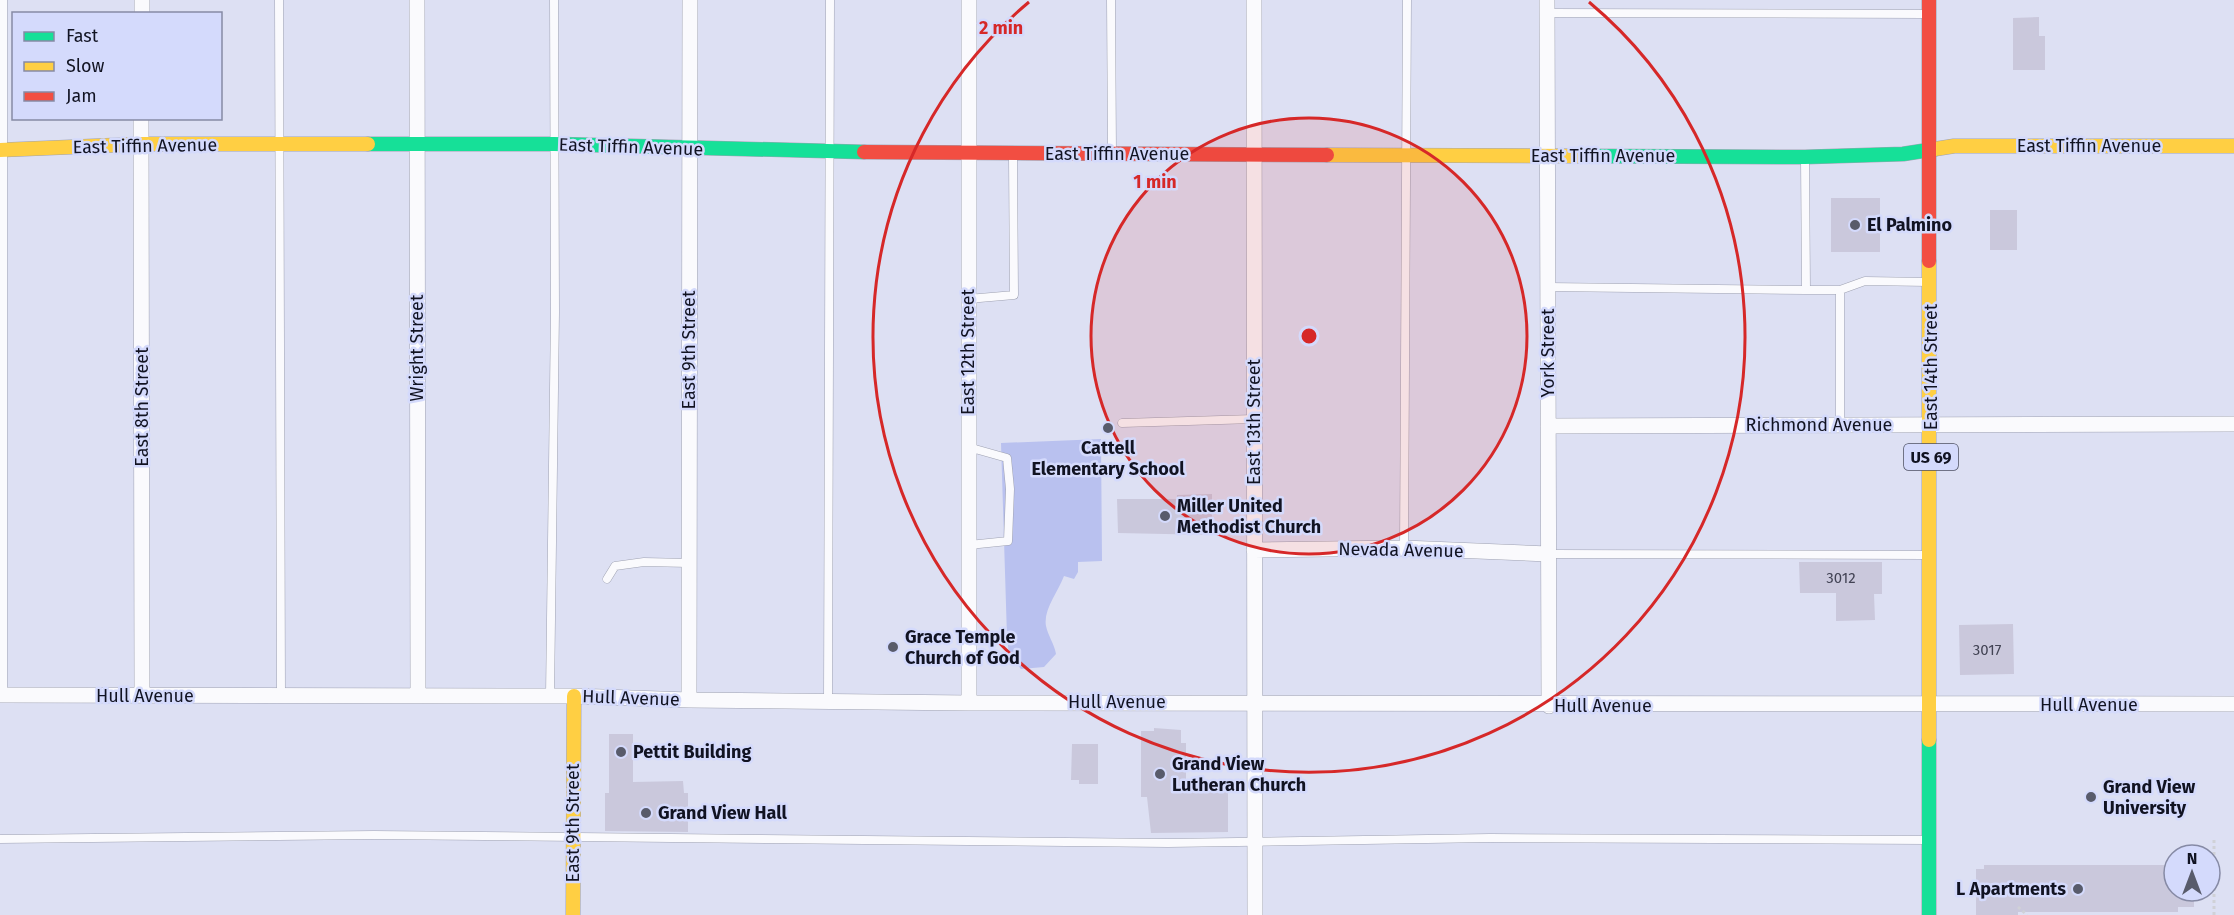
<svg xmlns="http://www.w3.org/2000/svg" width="2234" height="915" viewBox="0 0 2234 915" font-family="'Fira Sans',sans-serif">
<rect width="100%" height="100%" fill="#dde0f3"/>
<path fill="#b9c1ef" d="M1101 439 1102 561 1078 562V572L1074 579 1064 576C1058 592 1043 610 1046 626 1048 636 1054 643 1056 654L1044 667 1021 669 1009 655 1007 637 1001 443Z"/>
<path fill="#cac8dc" d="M2039 17V36H2045V70H2013V18Z
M1831 198H1880V252H1831Z
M1990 210H2017V250H1990Z
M1212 494V535L1118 533 1117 499H1177V495Z
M1799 562H1882V594H1874L1875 620 1836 621V593H1800Z
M2013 624 2014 674 1960 675 1959 625Z
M1154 728 1181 730V743H1186V786H1190V791H1228V832L1151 833 1147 797H1141V731H1154Z
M609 734H633V782L683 781 684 793H688V832L605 831V793H609Z
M1072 744H1098V784H1079V780H1071Z
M1984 865H2174V891H2194V907H2178V912H2018V915H1976V869H1984Z"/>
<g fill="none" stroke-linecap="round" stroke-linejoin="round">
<g stroke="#9fa2b2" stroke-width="9">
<path id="lane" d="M3 0V695
M279 0 281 696
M1111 0 1112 152
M1547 13 1927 14
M1805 158 1806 290H1840L1865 281 1928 282
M1548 287 1806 290
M1840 290V425
M968 299 1014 295 1013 157
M1122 423 1254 419
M968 447 1007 458 1010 489 1008 541 969 545
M1404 548 1407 0
M1548 554 1926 555
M607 579 615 566 644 562 689 563
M550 696 555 312 554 0
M828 700 830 0
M0 839 374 835 1168 843 1490 838 1927 840"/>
</g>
<g stroke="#9fa2b2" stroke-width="16">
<path id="street" d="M417 0 418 696
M969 0V703
M1254 0 1255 915
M1547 0 1549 706
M142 14V0
M141 118 142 696
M1548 426 2234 424
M1254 550 1404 548 1548 554
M0 695 574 696 689 700 969 703 2234 704
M689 700 690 0"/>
</g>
<g stroke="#9fa2b2" stroke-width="15">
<path id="fast" d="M368 144H554L864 152
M1580 156 1805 157 1903 154 1935 149
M1929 740V915"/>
</g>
<g stroke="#9fa2b2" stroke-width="15">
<path id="slow" d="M1935 149 1954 146H2234
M0 150 141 144H368
M1327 155 1580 156
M1929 261V740
M573 915 574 696"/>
</g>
<g stroke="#9fa2b2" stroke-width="15">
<path id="jam" d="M1929 0V261
M864 152 1327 155"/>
</g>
<path stroke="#d0d1d7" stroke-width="3" stroke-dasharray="3 3" stroke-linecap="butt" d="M2018 907 2027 915
M2214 915V839"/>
<use href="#lane" stroke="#fafafd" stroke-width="8"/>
<use href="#street" stroke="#fafafd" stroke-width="15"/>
<use href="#fast" stroke="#16e098" stroke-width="14"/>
<use href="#slow" stroke="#ffcf43" stroke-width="14"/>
<use href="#jam" stroke="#f24e42" stroke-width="14"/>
</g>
<circle cx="1309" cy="336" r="218" fill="#d62828" fill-opacity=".12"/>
<g fill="none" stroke="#d62828" stroke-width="3">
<circle cx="1309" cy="336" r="218"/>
<path d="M1589 2A436 436 0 1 1 1029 2"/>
</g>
<g fill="#585b6b" stroke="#d4dafc" stroke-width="2">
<circle cx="1855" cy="225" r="6"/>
<circle cx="1108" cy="428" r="6"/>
<circle cx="1165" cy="516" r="6"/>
<circle cx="893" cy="647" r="6"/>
<circle cx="621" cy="752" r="6"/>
<circle cx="1160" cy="774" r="6"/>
<circle cx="2091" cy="797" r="6"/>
<circle cx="646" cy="813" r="6"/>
<circle cx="2078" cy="889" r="6"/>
</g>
<g text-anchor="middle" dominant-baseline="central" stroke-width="5" stroke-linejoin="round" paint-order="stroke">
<g font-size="15" fill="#424354">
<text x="1841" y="578">3012</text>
<text x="1987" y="650">3017</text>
</g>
<rect fill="#d4dafc" stroke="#4c4f63" stroke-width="1.5" x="1904" y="444" width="54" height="26" rx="4.5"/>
<g font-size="16" font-weight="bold" fill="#111322">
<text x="1931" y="457">US 69</text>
</g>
<g font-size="18" fill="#111322" stroke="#d4dafc">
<text transform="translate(145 146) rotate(-1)">East Tiffin Avenue</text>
<text x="2089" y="146">East Tiffin Avenue</text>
<text transform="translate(631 147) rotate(2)">East Tiffin Avenue</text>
<text x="1117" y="154">East Tiffin Avenue</text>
<text x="1603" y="156">East Tiffin Avenue</text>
<text transform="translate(417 348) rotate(-90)">Wright Street</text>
<text transform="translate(689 350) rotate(-90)">East 9th Street</text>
<text transform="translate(968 352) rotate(-90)">East 12th Street</text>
<text transform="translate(1548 353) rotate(-90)">York Street</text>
<text transform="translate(1931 367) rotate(-90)">East 14th Street</text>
<text transform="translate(142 407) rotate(-90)">East 8th Street</text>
<text transform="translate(1254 422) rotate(-90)">East 13th Street</text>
<text x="1819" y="425">Richmond Avenue</text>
<text transform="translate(1401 550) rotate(1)">Nevada Avenue</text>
<text x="145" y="696">Hull Avenue</text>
<text transform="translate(631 698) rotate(2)">Hull Avenue</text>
<text x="1117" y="702">Hull Avenue</text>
<text x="2089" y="705">Hull Avenue</text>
<text x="1603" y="706">Hull Avenue</text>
<text transform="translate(573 823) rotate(-90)">East 9th Street</text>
</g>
<g font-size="18" font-weight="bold" fill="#111322" stroke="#d4dafc" text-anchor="start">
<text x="1867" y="225">El Palmino</text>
<text x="1108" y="448" text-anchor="middle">Cattell<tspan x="1108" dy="21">Elementary School</tspan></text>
<text x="1177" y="506">Miller United<tspan x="1177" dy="21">Methodist Church</tspan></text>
<text x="905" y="637">Grace Temple<tspan x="905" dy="21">Church of God</tspan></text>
<text x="633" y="752">Pettit Building</text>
<text x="1172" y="764">Grand View<tspan x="1172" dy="21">Lutheran Church</tspan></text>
<text x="2103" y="787">Grand View<tspan x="2103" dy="21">University</tspan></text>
<text x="658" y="813">Grand View Hall</text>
<text x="2066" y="889" text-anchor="end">L Apartments</text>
</g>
</g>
<circle cx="1309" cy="336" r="9" fill="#d62828" stroke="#d4dafc" stroke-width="3"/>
<g font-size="18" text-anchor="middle" font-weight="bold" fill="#d62828" stroke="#d4dafc" stroke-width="5" stroke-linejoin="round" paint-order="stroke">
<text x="1001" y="34">2 min</text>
<text x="1155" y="188">1 min</text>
</g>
<rect x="12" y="12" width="210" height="108" fill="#d4dafc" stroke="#868aa5" stroke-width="1.5"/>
<rect x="24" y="32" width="30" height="9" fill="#16e098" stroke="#868aa5" stroke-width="1.5"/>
<text x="66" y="42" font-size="18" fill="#111322">Fast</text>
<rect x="24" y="62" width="30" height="9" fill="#ffcf43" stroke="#868aa5" stroke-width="1.5"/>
<text x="66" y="72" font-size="18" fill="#111322">Slow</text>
<rect x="24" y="92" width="30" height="9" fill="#f24e42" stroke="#868aa5" stroke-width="1.5"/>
<text x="66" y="102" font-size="18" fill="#111322">Jam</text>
<g transform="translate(2192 873)"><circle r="28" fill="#d4dafc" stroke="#868aa5" stroke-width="1.5"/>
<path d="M0-4.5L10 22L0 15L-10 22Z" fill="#585b6b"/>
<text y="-9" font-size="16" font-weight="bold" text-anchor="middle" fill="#111322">N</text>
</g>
</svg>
